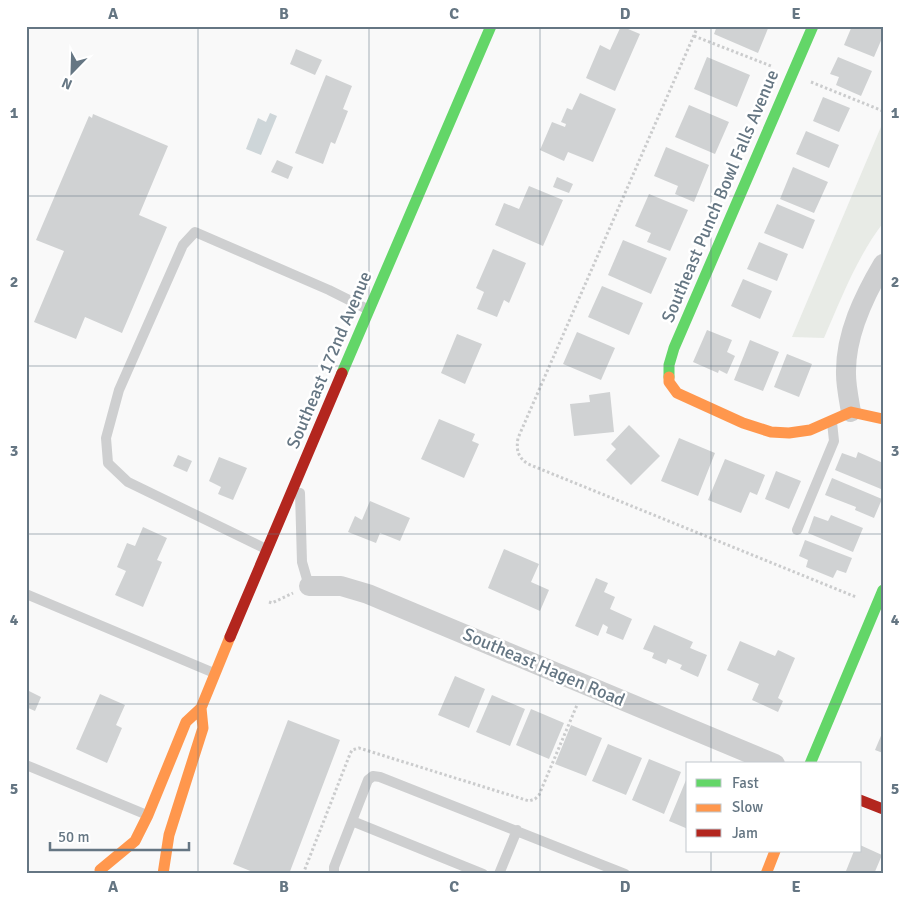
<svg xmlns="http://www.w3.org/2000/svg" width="909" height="900" viewBox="0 0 909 900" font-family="Signika,sans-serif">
<rect width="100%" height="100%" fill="#f9f9f9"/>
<path fill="#e8ebe6" d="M883 122V223C857 257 841 299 824 338L792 337Z"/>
<path fill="#ced6d9" d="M270 113 277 116 261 155 246 149 258 118 266 122Z"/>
<path fill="#d0d2d3" d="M621 26 640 34 615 91 586 78 600 45 610 50Z
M717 26H769L758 53 714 34Z
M852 26H874L883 30V36L874 57 844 45Z
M296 49 322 60 315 75 290 64Z
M707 57 750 75 737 107 694 89Z
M838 57 872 71 861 96 836 85 839 77 830 74Z
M326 75 352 86 343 109 348 111 335 144 331 142 323 164 295 153Z
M580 93 616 109 593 162 568 152 564 161 540 150 552 122 565 127 566 124 561 122 567 108 572 110Z
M823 97 850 108 839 132 813 121Z
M689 105 729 122 715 154 675 137Z
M93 114 168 146 139 215 167 227 122 333 85 317 76 339 34 322 64 251 36 240 89 116 92 118Z
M806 131 839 145 829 168 796 154Z
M666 147 709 165 694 202 675 194 678 186 654 176Z
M277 160 293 167 288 179 271 172Z
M793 167 828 182 814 213 780 199Z
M557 177 573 184 569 193 553 187Z
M529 186 563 200 543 246 495 225 504 203 519 209Z
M649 194 688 210 670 251 647 242 651 233 635 226Z
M777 204 815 220 803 249 764 233Z
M623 240 667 258 651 294 608 275Z
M759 242 788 254 777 281 747 269Z
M493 249 526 263 509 303 504 300 497 317 477 309 484 292 476 288Z
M743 279 772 291 760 319 731 306Z
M602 286 643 303 629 335 588 317Z
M707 330 732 340 727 352 735 356 727 374 719 370 718 373 693 362Z
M577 332 615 348 601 380 563 364Z
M457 334 482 344 465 384 441 373Z
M750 340 779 352 763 391 734 380Z
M787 354 812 364 799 397 774 387Z
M610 392 614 432 574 436 570 404 590 402 589 395Z
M439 419 475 434 472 441 479 444 464 478 421 459Z
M629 425 660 456 631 485 606 460 616 449 611 444Z
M679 438 715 453 698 496 661 481Z
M858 452 883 463V484L881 489 835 470 842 453 856 458Z
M178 455 192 461 187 472 173 466Z
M219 457 247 468 233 500 218 494 221 487 209 481Z
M725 459 765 475 757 495 750 492 741 513 708 500Z
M776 471 801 481 789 509 765 499Z
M832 478 882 499 874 518 855 510 856 507 825 495Z
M370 501 410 518 400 541 380 533 376 543 348 532 355 516 362 520Z
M831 515 863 528 853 552 808 533 814 516 828 521Z
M143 527 167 538 157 560 162 562 143 607 115 595 126 571 117 567 127 543 135 546Z
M805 540 852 558 846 573 837 570 833 578 806 567 808 560 799 556Z
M504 549 539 564 531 582 549 590 540 611 488 588Z
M596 578 608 583 604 592 615 597 610 609 632 619 623 640 606 633 608 627 603 624 598 636 575 626Z
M654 625 693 642 690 648 707 655 698 677 680 669 682 665 668 659 666 664 652 658 654 653 643 649Z
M740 641 775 656 778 650 795 658 778 698 783 701 778 712 752 700 759 684 727 670Z
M455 676 485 689 469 728 438 715Z
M29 691 41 697 35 711 26 707V698Z
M100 694 125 705 116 725 122 728 107 763 76 749Z
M492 695 525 709 510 746 476 732Z
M531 709 564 723 549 759 516 745Z
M288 720 340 740 289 874H258L233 864Z
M571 725 602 738 586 776 555 764Z
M883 731V753L875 750Z
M608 744 642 758 626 795 592 781Z
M649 759 681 772 664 814 632 800Z
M686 780 688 781V829L669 821Z
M860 845 882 855 874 874H853L846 871 854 851H860Z"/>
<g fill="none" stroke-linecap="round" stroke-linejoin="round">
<path stroke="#cbcccd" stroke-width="3" stroke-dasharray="2.5 2.5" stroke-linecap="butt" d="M698 26 518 438C516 451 518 457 528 464L856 597
M694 36 771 66
M811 82 883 111
M269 602 272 603 293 593
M303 874 350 754 352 750 359 748 529 801 535 799 539 795 577 705"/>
<path stroke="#cecfd0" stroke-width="10" d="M300 493 302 562 309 586
M797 530 834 441 832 422
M266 549 128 482 108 463 106 438 119 390 183 245 195 232 329 290 367 309
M26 594 214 673
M26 765 147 815
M352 821 483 874
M334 874V867L368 780 373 776 380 777 625 874
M499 874 517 830"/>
<path stroke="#cecfd0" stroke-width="20" d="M851 412C849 400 846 386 846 374 845 335 864 296 883 264
M309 586H341L368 594 775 764"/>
<path stroke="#63d668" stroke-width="11" d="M342 373 491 26
M669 377V365L674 348 813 26
M810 764 883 590"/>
<path stroke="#ff974d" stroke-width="11" d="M669 377V382L677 393 743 423 771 432 789 433 810 430 851 412 883 419
M100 870 135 841 148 815 186 722 201 708 230 637
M163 874 169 835 203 728 201 708
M766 874 775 851"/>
<path stroke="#b3261e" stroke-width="11" d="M230 637 342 373
M860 800 883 809"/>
</g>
<path fill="none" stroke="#657683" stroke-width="1" stroke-opacity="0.55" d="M198 26V874M369 26V874M540 26V874M711 26V764M26 196H883M26 366H883M26 534H883M26 704H883M711 851V874"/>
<g text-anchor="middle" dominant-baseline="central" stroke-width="5" stroke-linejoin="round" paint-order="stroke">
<g font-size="18" fill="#657683" stroke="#fff">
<text transform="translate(720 196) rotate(-67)">Southeast Punch Bowl Falls Avenue</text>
<text transform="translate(329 360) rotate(-67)">Southeast 172nd Avenue</text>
<text transform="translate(544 667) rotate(23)">Southeast Hagen Road</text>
</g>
</g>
<rect width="909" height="900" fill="none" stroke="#ffffff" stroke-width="55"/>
<rect x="686" y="762" width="175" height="90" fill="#ffffff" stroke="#c1c8cd"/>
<rect x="696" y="779" width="25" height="8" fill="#63d668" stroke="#c1c8cd"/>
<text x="732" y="788" font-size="15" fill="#657683">Fast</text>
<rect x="696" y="804" width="25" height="8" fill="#ff974d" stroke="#c1c8cd"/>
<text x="732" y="812" font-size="15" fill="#657683">Slow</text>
<rect x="696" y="829" width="25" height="8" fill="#b3261e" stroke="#c1c8cd"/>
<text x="732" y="838" font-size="15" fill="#657683">Jam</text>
<g transform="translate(72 72) rotate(203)" stroke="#ffffff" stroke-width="4" paint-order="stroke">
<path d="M0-4L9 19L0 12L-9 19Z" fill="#657683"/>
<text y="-8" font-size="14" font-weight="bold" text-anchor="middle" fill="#657683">N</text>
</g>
<path d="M50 842v8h139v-8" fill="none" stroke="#657683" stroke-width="2.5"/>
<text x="58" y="842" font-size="15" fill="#657683" stroke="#ffffff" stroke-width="4" paint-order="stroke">50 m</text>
<rect x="28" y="28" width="854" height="844" fill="none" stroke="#657683" stroke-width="2"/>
<g font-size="16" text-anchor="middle" font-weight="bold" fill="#657683">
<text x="113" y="19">A</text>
<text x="284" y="19">B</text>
<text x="454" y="19">C</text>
<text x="625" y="19">D</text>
<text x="796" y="19">E</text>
<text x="14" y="118">1</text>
<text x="895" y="118">1</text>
<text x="14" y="287">2</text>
<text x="895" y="287">2</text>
<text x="14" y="456">3</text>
<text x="895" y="456">3</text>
<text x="14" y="625">4</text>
<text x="895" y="625">4</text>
<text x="14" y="794">5</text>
<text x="895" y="794">5</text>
<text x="113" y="892">A</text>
<text x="284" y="892">B</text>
<text x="454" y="892">C</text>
<text x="625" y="892">D</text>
<text x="796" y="892">E</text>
</g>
</svg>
